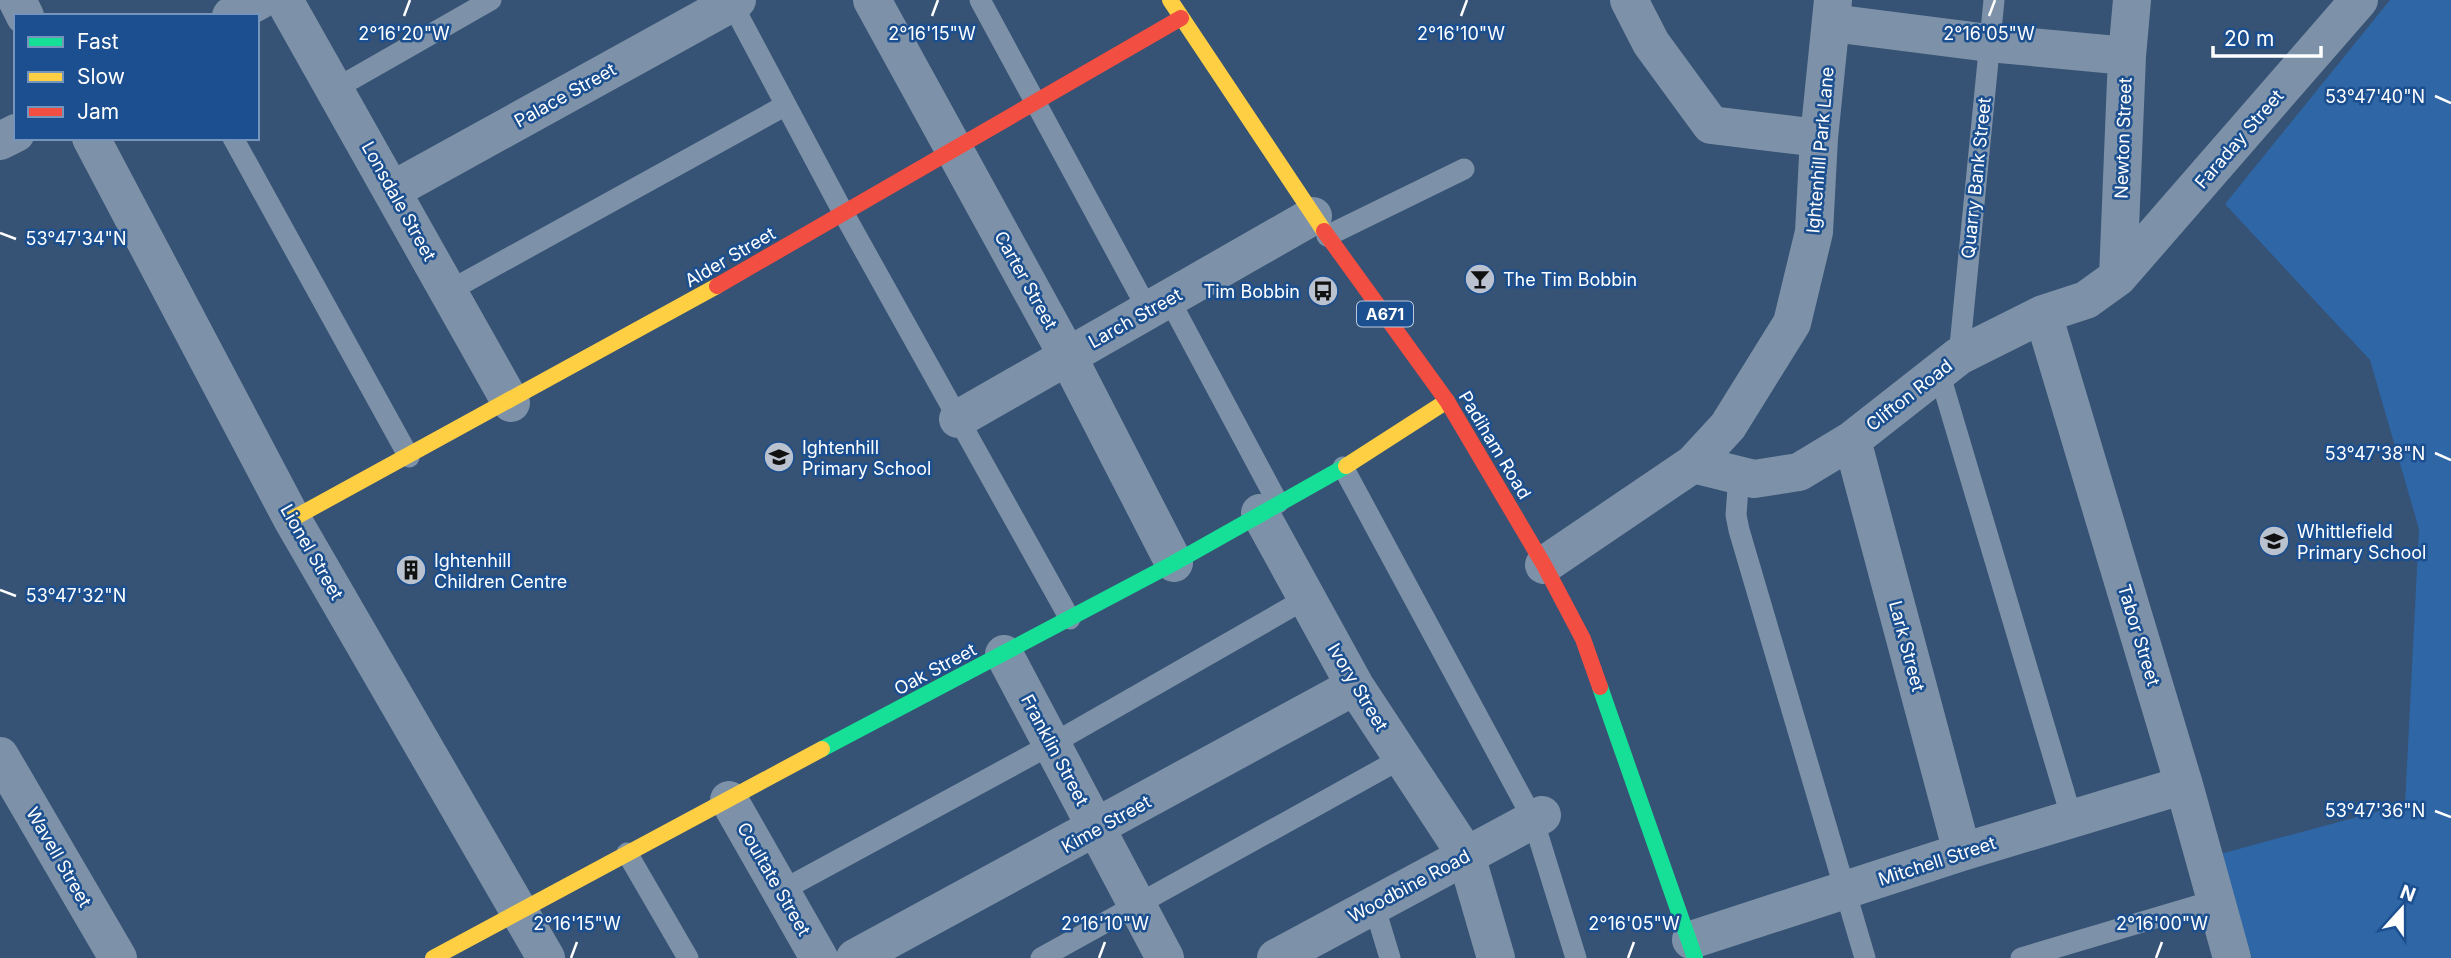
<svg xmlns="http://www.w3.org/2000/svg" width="2451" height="958" viewBox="0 0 2451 958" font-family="Inter,sans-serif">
<rect width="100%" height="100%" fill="#365274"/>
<path fill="#2f66a5" d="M2390 0H2451V958H2252L2220 854 2405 804 2419 529 2370 360 2225 204Z"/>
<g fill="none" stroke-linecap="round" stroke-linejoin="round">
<path stroke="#7d92a8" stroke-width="21" d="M730 0 844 214 1070 619
M980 0 1148 310
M335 89 491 0
M233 138 409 457
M1327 236 1464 169
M449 291 786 105
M1169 299 1278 503
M1959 356 1994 0
M1939 372 2072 819
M1343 467 1533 819 1576 958
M1739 475 1736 515 1739 530 1865 958
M627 853 688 958
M781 891 1052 744 1307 598
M1374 905 1390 958
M1041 958 1402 758
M2021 958 2216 900"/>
<path stroke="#7d92a8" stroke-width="38" d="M17 0 25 16
M284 0 511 403
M872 0 1067 355 1174 563
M1629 0 1651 43 1711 125 1819 138
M231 16 260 0
M1832 23 1989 43 2127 56
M91 138 292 519 546 958
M0 141 16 133
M393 190 737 0
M2118 277 2127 56 2132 0
M2043 314 2184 785 2232 958
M958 419 1313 216
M1852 440 1962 852
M1693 464 1754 479 1799 472 1852 440 1959 356 2043 314 2086 300 2118 277 2359 0
M1260 513 1355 686 1466 855 1496 958
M1544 565 1693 464 1728 426 1792 323 1814 232 1819 138 1833 0
M1004 654 1165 958
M0 756 118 958
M729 800 819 958
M1691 940 1962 852 2184 785
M855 958 1355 686
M1276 958 1542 815"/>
<path stroke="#16e098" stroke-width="16" d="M1600 687 1695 958
M822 749 1174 563 1346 466"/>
<path stroke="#ffcf43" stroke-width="16" d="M1170 0 1324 231
M1346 466 1447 401
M292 519 717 286
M433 958 822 749"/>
<path stroke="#f24e42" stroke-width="16" d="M1324 231 1447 401 1544 565 1583 639 1600 687
M717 286 1181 18"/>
</g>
<path fill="none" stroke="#fff" stroke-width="2.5" d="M404 16 410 0M932 16 938 0M1461 16 1467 0M1989 16 1995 0M2435 96 2451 103M0 233 16 239M2435 453 2451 460M0 590 16 596M2435 811 2451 817M571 958 577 942M1099 958 1105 942M1628 958 1634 942M2156 958 2162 942"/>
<defs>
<g id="bar-disc" transform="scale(1.575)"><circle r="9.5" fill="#b9c2ce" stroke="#1b4f8f"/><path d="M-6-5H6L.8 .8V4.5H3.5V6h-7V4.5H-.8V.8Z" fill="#111"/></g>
<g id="bus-disc" transform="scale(1.575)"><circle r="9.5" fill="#b9c2ce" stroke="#1b4f8f"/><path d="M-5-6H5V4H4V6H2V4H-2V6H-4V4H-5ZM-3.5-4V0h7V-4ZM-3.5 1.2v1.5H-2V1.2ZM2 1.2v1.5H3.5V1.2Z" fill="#111"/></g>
<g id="school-disc" transform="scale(1.575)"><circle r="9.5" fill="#b9c2ce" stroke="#1b4f8f"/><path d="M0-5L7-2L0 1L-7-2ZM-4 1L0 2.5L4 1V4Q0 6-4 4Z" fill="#111"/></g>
<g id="building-disc" transform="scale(1.575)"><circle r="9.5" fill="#b9c2ce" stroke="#1b4f8f"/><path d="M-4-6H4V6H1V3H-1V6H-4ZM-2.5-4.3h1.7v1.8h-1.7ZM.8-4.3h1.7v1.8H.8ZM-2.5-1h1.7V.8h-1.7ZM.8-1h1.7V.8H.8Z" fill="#111"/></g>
</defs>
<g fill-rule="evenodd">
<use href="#bar-disc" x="1480" y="279"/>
<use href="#bus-disc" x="1323" y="291"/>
<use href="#school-disc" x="779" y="457"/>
<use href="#school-disc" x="2274" y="541"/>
<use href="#building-disc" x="411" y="570"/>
</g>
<g text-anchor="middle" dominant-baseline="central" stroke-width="5" stroke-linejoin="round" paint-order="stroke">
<rect fill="#1b4f8f" stroke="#bbcadd" stroke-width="2" x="1357" y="301.5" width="56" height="25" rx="5"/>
<g font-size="16" font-weight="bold" fill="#fff">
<text x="1385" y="314">A671</text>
</g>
<g font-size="18" fill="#fff" stroke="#1b4f8f">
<text transform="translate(565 95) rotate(-29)">Palace Street</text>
<text transform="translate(2123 138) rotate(-88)">Newton Street</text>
<text transform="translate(2239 139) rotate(-49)">Faraday Street</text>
<text transform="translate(1820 150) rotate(-85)">Ightenhill Park Lane</text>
<text transform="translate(1976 178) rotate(-84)">Quarry Bank Street</text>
<text transform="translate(399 201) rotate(61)">Lonsdale Street</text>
<text transform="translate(730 257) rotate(-30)">Alder Street</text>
<text transform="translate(1026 280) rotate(61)">Carter Street</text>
<text transform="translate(1135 318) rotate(-29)">Larch Street</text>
<text transform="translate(1909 395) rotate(-38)">Clifton Road</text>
<text transform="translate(1495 445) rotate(59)">Padiham Road</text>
<text transform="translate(312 552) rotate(60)">Lionel Street</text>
<text transform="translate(2139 635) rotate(73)">Tabor Street</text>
<text transform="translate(1907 646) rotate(75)">Lark Street</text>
<text transform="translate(935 669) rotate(-28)">Oak Street</text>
<text transform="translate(1358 687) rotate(59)">Ivory Street</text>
<text transform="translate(1055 750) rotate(62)">Franklin Street</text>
<text transform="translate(1106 824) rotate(-29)">Kime Street</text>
<text transform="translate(59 857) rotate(60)">Wavell Street</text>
<text transform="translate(1937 861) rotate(-18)">Mitchell Street</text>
<text transform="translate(774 879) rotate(60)">Coultate Street</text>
<text transform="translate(1409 886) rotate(-28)">Woodbine Road</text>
</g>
<g font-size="18" fill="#fff" stroke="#1b4f8f" text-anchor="start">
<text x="1503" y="279">The Tim Bobbin</text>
<text x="1300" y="291" text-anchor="end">Tim Bobbin</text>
<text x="802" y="447">Ightenhill<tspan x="802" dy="21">Primary School</tspan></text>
<text x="2297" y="531">Whittlefield<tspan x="2297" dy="21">Primary School</tspan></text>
<text x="434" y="560">Ightenhill<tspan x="434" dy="21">Children Centre</tspan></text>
</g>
</g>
<g font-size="18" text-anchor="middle" fill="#fff" stroke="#1b4f8f" stroke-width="5" stroke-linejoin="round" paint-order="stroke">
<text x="1989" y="40">2°16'05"W</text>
<text x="404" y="40">2°16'20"W</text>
<text x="932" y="40">2°16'15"W</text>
<text x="1461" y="40">2°16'10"W</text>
<text x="2375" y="103">53°47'40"N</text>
<text x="76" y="245">53°47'34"N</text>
<text x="2375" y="460">53°47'38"N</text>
<text x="76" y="602">53°47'32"N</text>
<text x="2375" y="817">53°47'36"N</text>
<text x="577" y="930">2°16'15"W</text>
<text x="1105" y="930">2°16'10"W</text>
<text x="1634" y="930">2°16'05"W</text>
<text x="2162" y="930">2°16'00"W</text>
</g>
<rect x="14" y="14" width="245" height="126" fill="#1b4f8f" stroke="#7695bc" stroke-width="2"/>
<rect x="28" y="37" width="35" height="10" fill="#16e098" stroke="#7695bc" stroke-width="2"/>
<text x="77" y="49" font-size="21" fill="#ffffff">Fast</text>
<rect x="28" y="72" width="35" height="10" fill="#ffcf43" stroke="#7695bc" stroke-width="2"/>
<text x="77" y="84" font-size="21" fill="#ffffff">Slow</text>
<rect x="28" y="107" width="35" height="10" fill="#f24e42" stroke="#7695bc" stroke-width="2"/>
<text x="77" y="119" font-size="21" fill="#ffffff">Jam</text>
<g transform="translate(2402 909) rotate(21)" stroke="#1b4f8f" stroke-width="5" paint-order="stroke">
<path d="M0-5L12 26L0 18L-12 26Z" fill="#ffffff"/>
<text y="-10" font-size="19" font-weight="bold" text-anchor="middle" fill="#ffffff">N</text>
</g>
<path d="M2213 46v10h108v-10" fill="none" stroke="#ffffff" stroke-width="3.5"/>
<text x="2224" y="46" font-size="21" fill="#ffffff" stroke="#1b4f8f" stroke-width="5" paint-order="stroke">20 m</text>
</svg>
